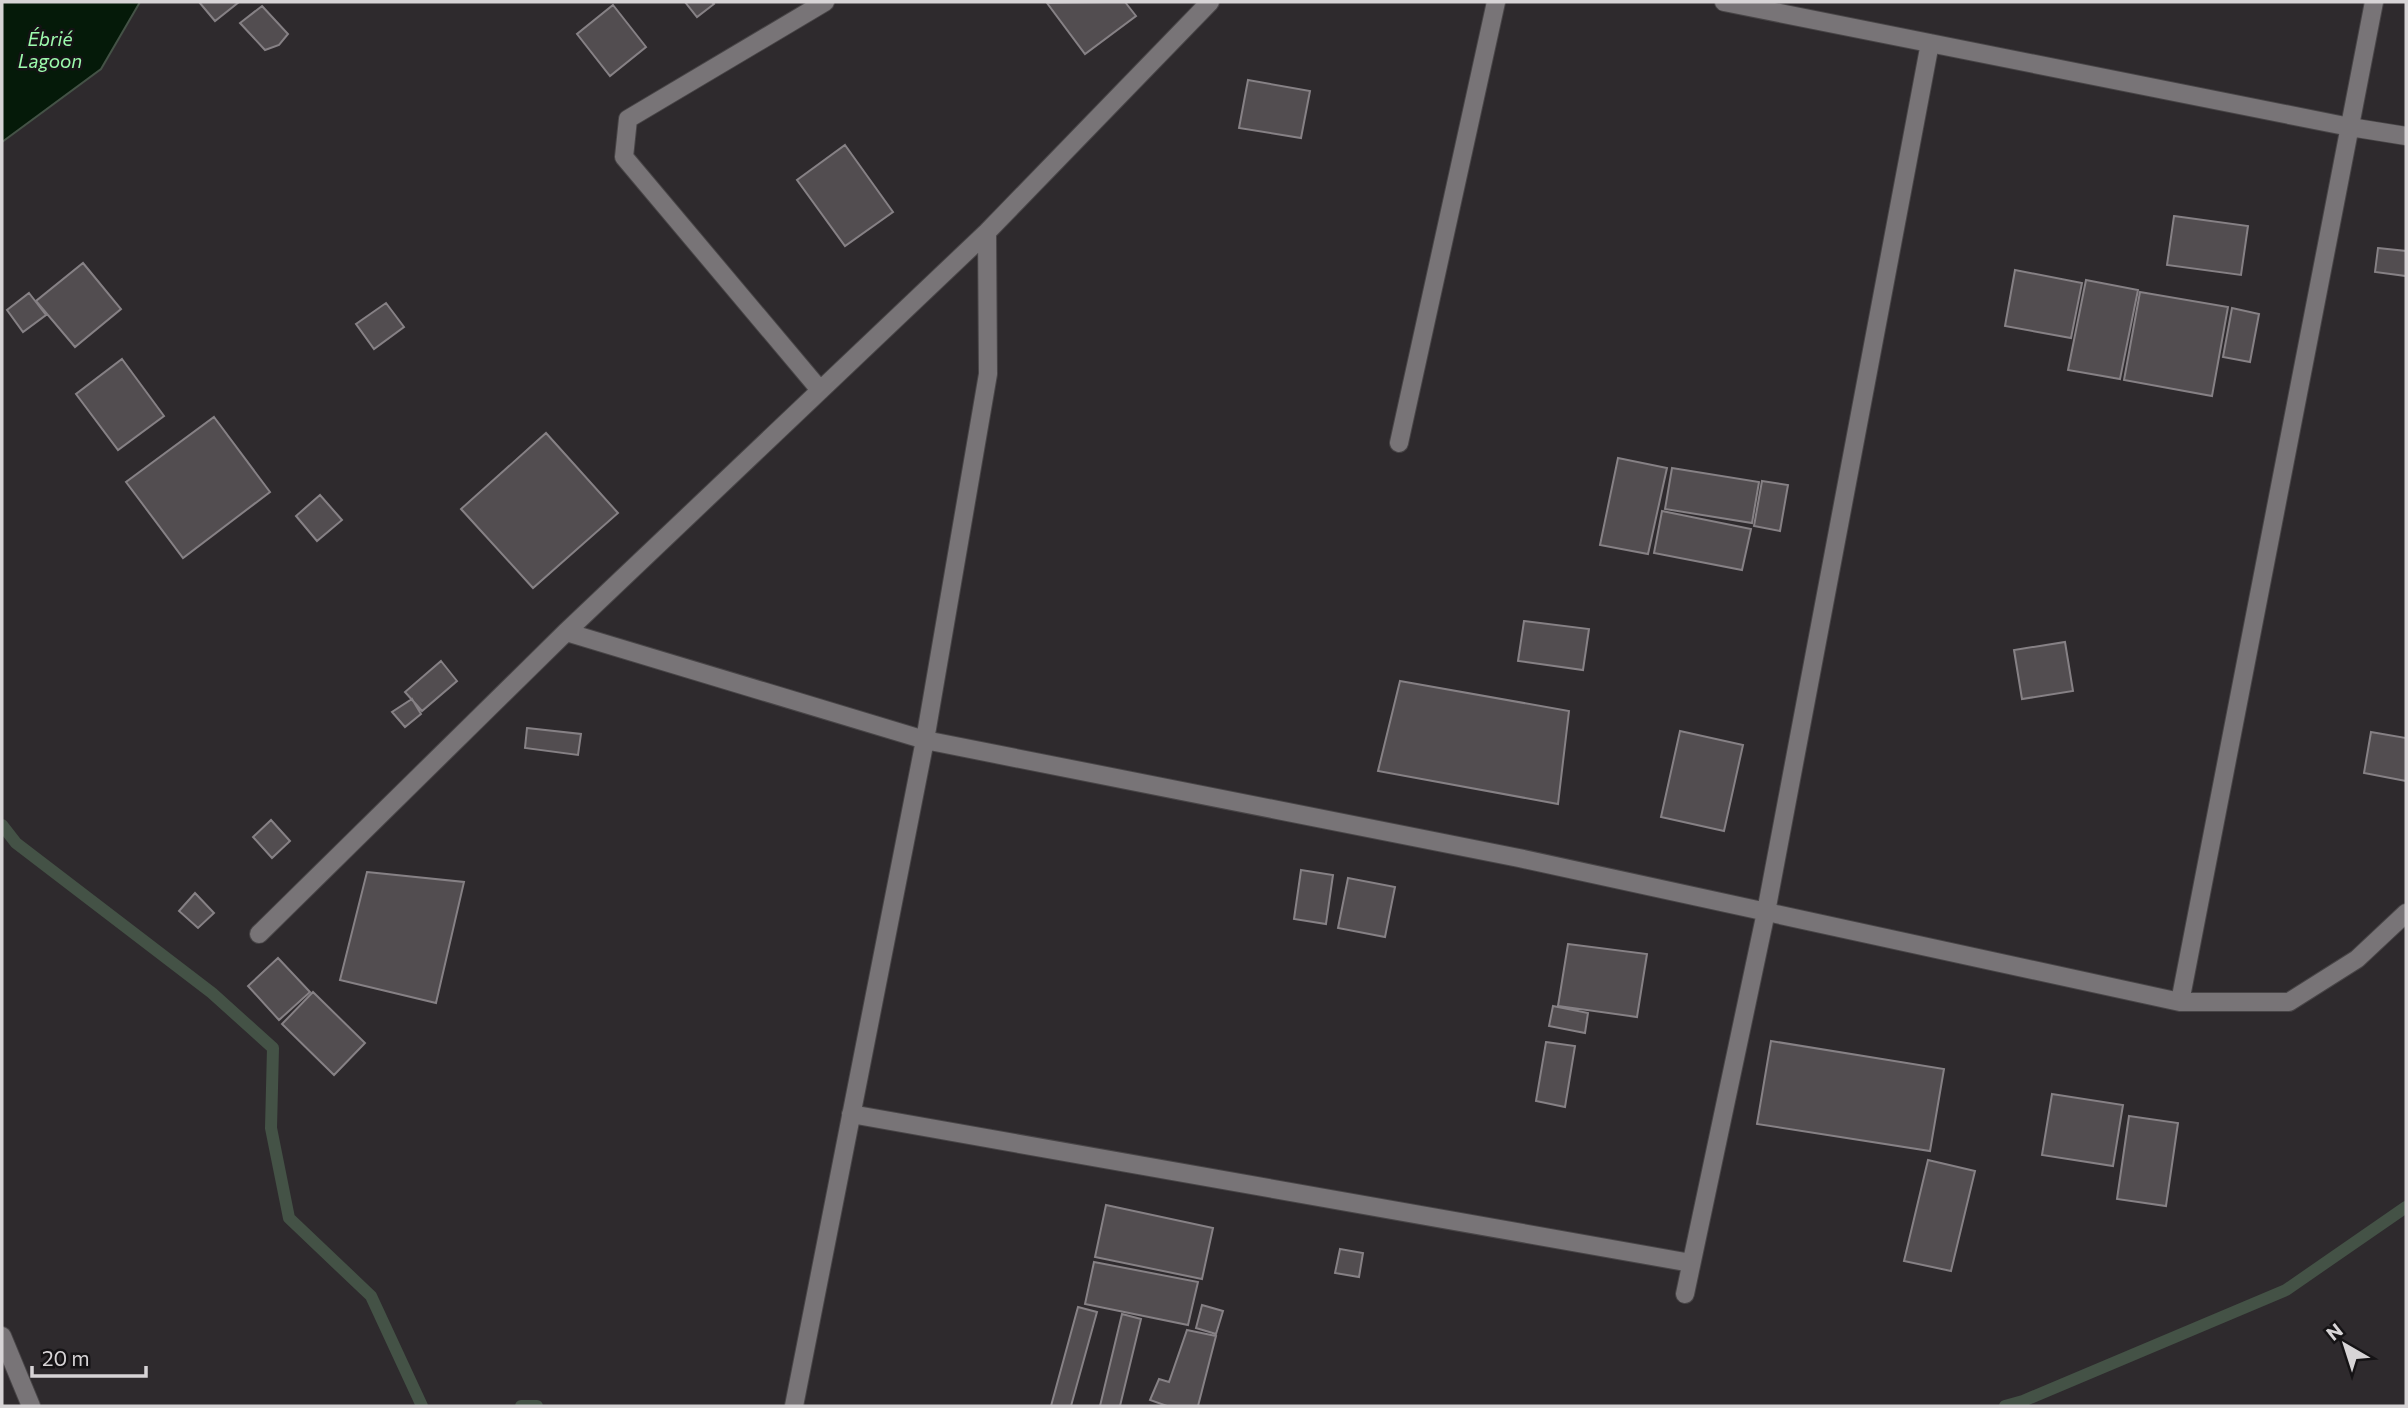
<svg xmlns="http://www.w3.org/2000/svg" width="2408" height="1408" viewBox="0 0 2408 1408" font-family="Commissioner,sans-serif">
<rect width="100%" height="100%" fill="#2e2a2d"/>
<path fill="#051a09" stroke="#445246" stroke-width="2" d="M2 2H140L101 69 2 142Z"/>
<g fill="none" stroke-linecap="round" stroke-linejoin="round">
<path stroke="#445246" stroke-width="12" d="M2 825 16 843 212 993 273 1048 271 1128 289 1218 371 1296 422 1406
M521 1406H537
M2005 1406 2023 1401 2286 1290 2406 1207"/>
</g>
<path fill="#524d50" stroke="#868185" stroke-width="2" d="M199 2H239L215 21Z
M685 2H712L714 4 697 17Z
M1125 2 1136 16 1085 54 1047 3Z
M613 5 646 47 610 76 577 34Z
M262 6 288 34 279 45 265 50 240 23Z
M1248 80 1310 91 1301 138 1239 128Z
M845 145 893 212 845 246 797 180Z
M2174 216 2248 226 2241 275 2167 265Z
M2378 248 2406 251V276L2375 272Z
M83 263 121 309 75 347 36 301Z
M2015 270 2082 283 2071 338 2005 326Z
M2086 280 2138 290 2120 379 2068 370Z
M2140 292 2228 307 2212 396 2124 380Z
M29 293 46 315 23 332 7 310Z
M386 303 404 327 374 349 356 324Z
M2232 308 2259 314 2250 362 2223 357Z
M122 359 164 416 118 450 76 394Z
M214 417 270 492 183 558 126 482Z
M546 433 618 513 533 588 461 509Z
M1618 458 1667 468 1648 554 1600 545Z
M1672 468 1759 482 1752 523 1665 509Z
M1762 481 1788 485 1780 531 1754 526Z
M320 495 342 520 317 541 296 516Z
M1662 511 1751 529 1742 570 1654 553Z
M1524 621 1589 629 1583 670 1518 661Z
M2065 642 2073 691 2022 699 2014 650Z
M441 661 457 681 422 711 405 692Z
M1400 681 1569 711 1558 804 1378 771Z
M412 699 421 714 405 727 392 712Z
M527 728 581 734 578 755 525 748Z
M1680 731 1743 745 1724 831 1661 817Z
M2371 732 2406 738V781L2364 773Z
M271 820 290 841 272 858 253 837Z
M1301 870 1333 875 1326 924 1294 919Z
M367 872 464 882 436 1003 340 980Z
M1348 878 1395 887 1385 937 1338 928Z
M195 893 214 913 198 928 179 911Z
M1568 944 1647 954 1637 1017 1558 1006Z
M278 958 310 992 279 1020 248 986Z
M313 992 365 1043 334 1075 282 1024Z
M1553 1006 1588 1013 1585 1033 1549 1026Z
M1771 1041 1944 1069 1930 1151 1757 1124Z
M1546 1042 1575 1046 1565 1107 1536 1101Z
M2052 1094 2123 1105 2113 1166 2042 1155Z
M2129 1116 2178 1123 2166 1206 2117 1199Z
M1928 1160 1975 1171 1951 1271 1904 1261Z
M1106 1205 1213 1228 1202 1279 1095 1257Z
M1340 1249 1363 1253 1359 1277 1335 1273Z
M1094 1262 1198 1282 1188 1325 1085 1304Z
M1202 1305 1223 1311 1216 1334 1196 1328Z
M1078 1307 1097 1312 1071 1406H1051Z
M1122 1314 1141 1319 1120 1406H1100Z
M1187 1330 1216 1336 1198 1406H1167L1150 1400 1159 1379 1169 1382Z"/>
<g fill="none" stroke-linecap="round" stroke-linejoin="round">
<g stroke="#484547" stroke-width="20">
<path id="minor" d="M1724 2 2350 127 2406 136
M820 390 624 157 628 119 825 2
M1399 443 1496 2
M566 632 925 740 1519 858 2180 1002H2289L2357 959 2406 913
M259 934 566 632 987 232 1210 2
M2180 1002 2374 2
M851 1114 1691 1263
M1685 1294 1766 912 1930 43
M2 1336 31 1406
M794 1406 925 740 988 374 987 232"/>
</g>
<use href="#minor" stroke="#787477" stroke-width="18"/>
</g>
<g text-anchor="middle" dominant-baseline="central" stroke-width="5" stroke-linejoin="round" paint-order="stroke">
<g font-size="19" font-style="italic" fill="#9dfbad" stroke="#151315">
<text x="50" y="38">Ébrié<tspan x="50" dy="22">Lagoon</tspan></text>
</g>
</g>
<rect width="2408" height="1408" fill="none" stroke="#d7d4d6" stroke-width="7"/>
<g transform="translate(2345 1345) rotate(321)" stroke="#151315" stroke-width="5" paint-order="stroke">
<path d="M0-5L12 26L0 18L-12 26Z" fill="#d7d4d6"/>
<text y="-10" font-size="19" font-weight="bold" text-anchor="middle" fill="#d7d4d6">N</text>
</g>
<path d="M32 1366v10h114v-10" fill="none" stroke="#d7d4d6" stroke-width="3.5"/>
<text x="42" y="1366" font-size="21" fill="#d7d4d6" stroke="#151315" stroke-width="5" paint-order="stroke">20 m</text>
</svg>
